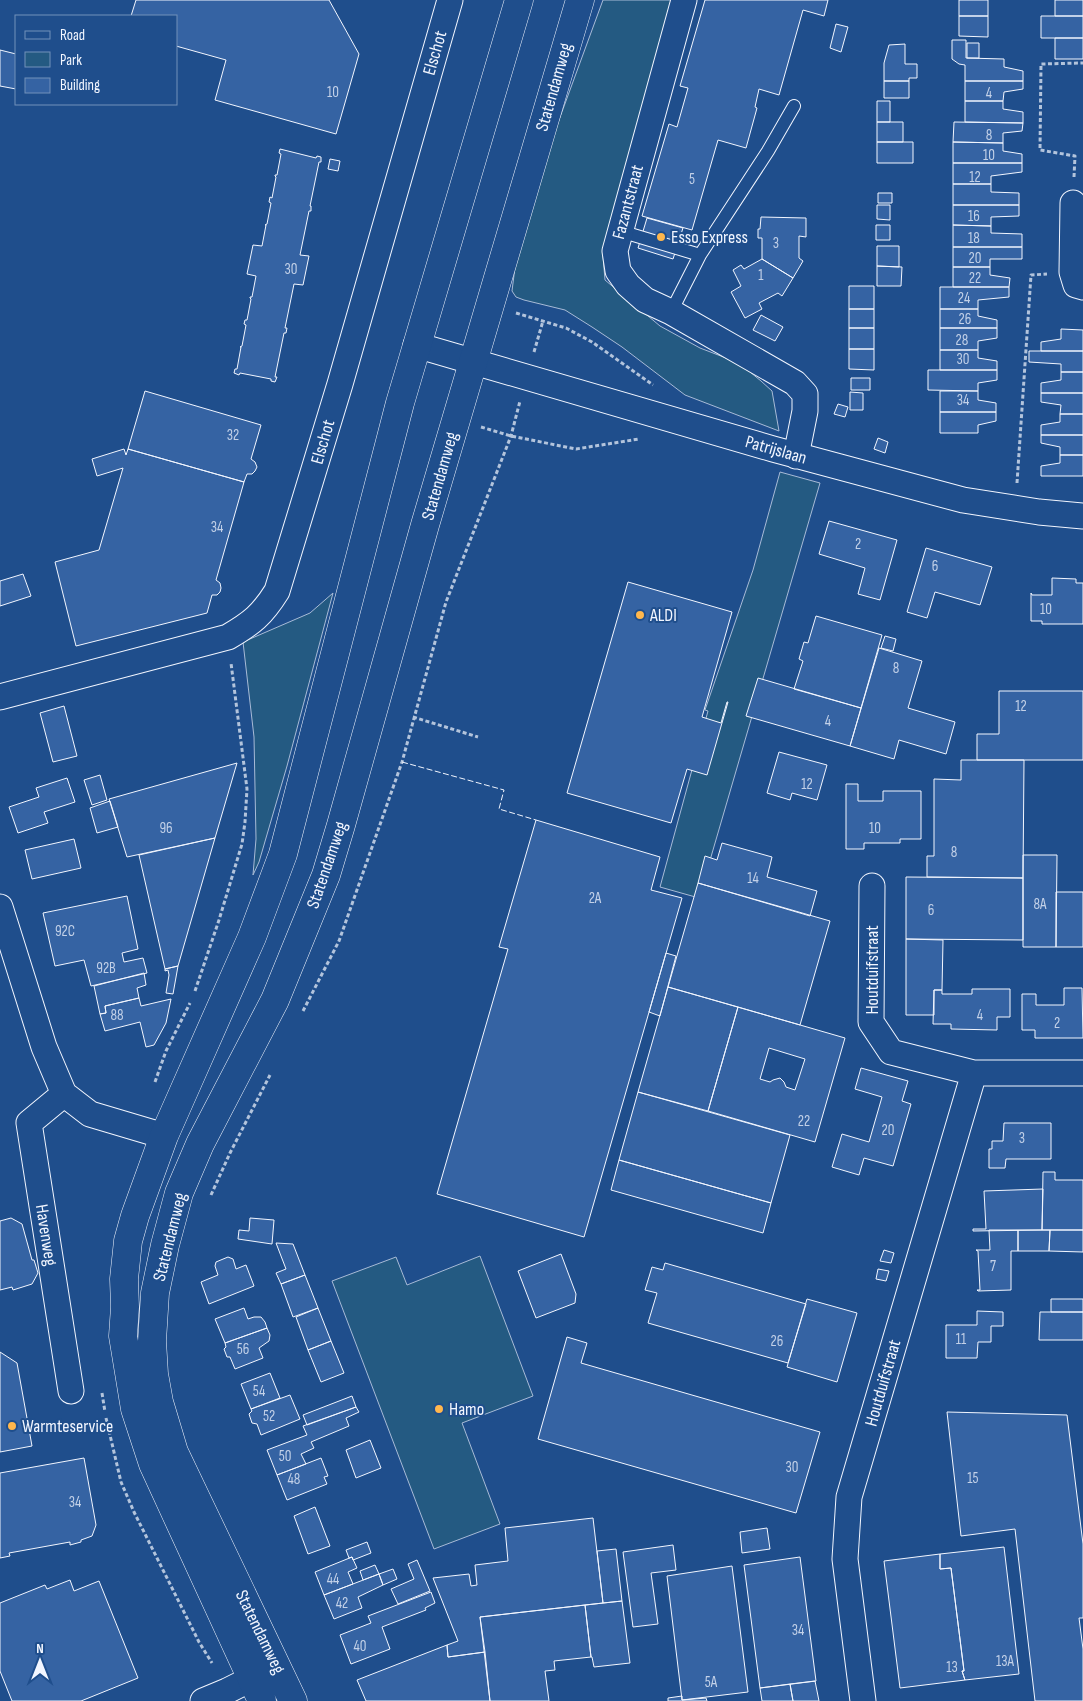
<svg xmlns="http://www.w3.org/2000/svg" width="1083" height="1701" viewBox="0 0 1083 1701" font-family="'Sofia Sans Condensed',sans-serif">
<rect width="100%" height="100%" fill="#1f4e8c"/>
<path fill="#245a82" stroke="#a8bbd7" d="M603 0H673L603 256 605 280 660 326 700 348 739 363 761 381 772 391 779 431 685 395 622 347 592 327 565 310 524 300 516 297 512 291 515 267 541 169Z
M780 472 820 483 699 898 660 887 708 711 705 710 753 570Z
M333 593 287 766 259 862 253 875 256 839 254 737 243 642 310 613Z
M480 1256 533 1396 462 1423 500 1524 434 1549 332 1281 396 1257 407 1285Z"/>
<path fill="#3563a3" stroke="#f2f6ff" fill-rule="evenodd" d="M136 0H329L359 54 336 134 215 100 226 60 176 46V16H131Z
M705 0H828L824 16 803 10 779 95 759 89 755 107 757 108 746 148 718 140 692 230 642 216 669 124 677 127 688 88 680 86Z
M959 0H988V16H959Z
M1055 0H1083V16H1055Z
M959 16H988V37L959 36Z
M1041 16H1083V38H1041Z
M836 24 848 27 841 52 830 48Z
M1055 38H1083V59H1055Z
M952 40H966V58L1004 59V67L1023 71V81H965V65L959 64 952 59Z
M967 43H979V58H967Z
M905 44V64H917V78H909V81H884V63L889 45Z
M0 50 16 54V89L0 86Z
M884 81H909V98H884Z
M965 81H1023V89L1004 92 1003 101H965Z
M877 101H890V122H877Z
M965 101H1003V109L1023 112V123L965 122Z
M877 122H903V142H877Z
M954 122 1023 123 1022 131 1003 133V143L953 142Z
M877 142H913V163H877Z
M953 142 1003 143V151L1022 154V163H953Z
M280 149 316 158 317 156 321 157V162H319L310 206H311V211H309L300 255 309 256 303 285 294 284 285 328H287L286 333H284L275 377H277L275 382 271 381V379L240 373 239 375 234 373 235 369H237L241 347H240L242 346 246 325 244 324 245 320H247L251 299 250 298V297H252L256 276 247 274 253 245 262 246 266 225H265L267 224 271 203 269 202 270 197 272 198 276 177 275 176V175H277L281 154 279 153Z
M330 159 340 161 338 171 328 169Z
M953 163H1022V172L991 176V184H953Z
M953 184H991V192L1019 193V205H953Z
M878 193H892V203H878Z
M877 205H890V220L877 219Z
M953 205H1019V216L991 217V226L953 225Z
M761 217 806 218V237L799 236V258L803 261 793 278 762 259V238H758V229H760Z
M647 218 683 228 673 259 638 248Z
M876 225H890V240H876Z
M953 225 991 226V233L1022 234V247H953Z
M877 246H899V267L877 266Z
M953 247H1022V259H990V267H953Z
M762 259 793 278 782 296 778 293 759 303 762 309 745 318 731 292 741 286 733 270 741 265 744 269Z
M877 266 902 267 901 286H877Z
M953 267H990V275L1010 278 1009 287H953Z
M849 286H874V309H849Z
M940 287H1009V297L978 300V309H940Z
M849 309H874V328H849Z
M940 309H978V316L997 320V328H940Z
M761 315 783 327 775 341 753 330Z
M849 328H874V349H849Z
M940 328H997V338L978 341V350H940Z
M1061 329 1083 330V351H1041V342L1061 339Z
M849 349H874V370L849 369Z
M940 350H978V358L997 361V370H940Z
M1029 351H1083V372H1061V364L1029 362Z
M928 370H997V380L978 383V391L928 390Z
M1061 372H1083V393H1041V383L1061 380Z
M851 378H870V390H851Z
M145 391 261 425 251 459 255 462 257 467 255 471 252 474H247L244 482 128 449Z
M940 391H978V400L996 403V412H940Z
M850 392 863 393V410H850Z
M1041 393H1083V414H1060L1061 405 1041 402Z
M838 404 848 407 845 417 834 414Z
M940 412H996V421L978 425V433H940Z
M1060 414H1083V435H1041V425L1060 422Z
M1041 435H1083V455H1060V447L1041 443Z
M878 438 888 442 885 453 874 449Z
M124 449 126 455 128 449 244 482 216 580 220 583 221 588 220 592 217 595H212L207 613 76 646 55 562 99 550 123 468 97 476 92 459Z
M1060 455H1083V476H1041V466L1060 463Z
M829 521 897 540 880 600 858 594 865 568 819 554Z
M926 548 992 567 980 605 935 592 927 618 907 612Z
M23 574 31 596 0 606V581Z
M1052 578 1076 579V583H1083V624H1042V621H1031V593L1032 595H1052Z
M628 582 732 612 702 717 721 723 727 702H728L707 775 687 769 671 823 567 793Z
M816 616 882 635 861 708 794 689 803 661 799 659 804 642 808 643Z
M885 636 896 639 893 651 881 648Z
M879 648 922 661 908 708 955 722 946 754 899 740 894 759 850 746Z
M758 678 861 708 850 746 746 716Z
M999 691H1083V760H977V734H999Z
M64 706 77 756 53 762 40 713Z
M779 752 827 765 817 800 792 793 790 800 767 793Z
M961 760H1024L1023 878 927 877V856H934V779L961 780Z
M237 763 215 838 127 857 109 799Z
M100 775 107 800 92 805 84 780Z
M67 778 75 802 44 812 48 823 18 833 9 807 39 797 36 788Z
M846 784H858V801H883V791H921V839H900V843H864V849H846Z
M110 801 118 827 97 833 90 808Z
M536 820 660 857 651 890 682 898 584 1237 437 1194 508 949 499 947Z
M215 838 178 966 165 969 139 855Z
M74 839 81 868 32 879 25 850Z
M722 843 772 857 767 877 817 891 810 916 698 883 705 856 717 860Z
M1023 855H1057L1056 947H1023Z
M906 877 1023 878V940L906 939Z
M698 883 830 921 800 1025 668 987Z
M1056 892H1083V947H1056Z
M127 896 138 949 122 953 124 962 143 958 147 973 91 986 84 960 55 966 43 913Z
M906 939 943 940 942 990H934V1015H906Z
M666 953 676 956 660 1016 649 1012Z
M178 966 173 994 166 993 169 975 168 970 165 971V969Z
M144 973 146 985 137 988 139 998 105 1006 106 1013 100 1014 94 986Z
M668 987 738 1007 708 1111 638 1092Z
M1064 988H1082L1083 1038H1035V1030H1022V994H1036V1005H1064Z
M972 989H1010V1017H997V1030L951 1029V1024H933L934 990H942V994H972Z
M139 998 141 1006 171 999 166 1023 154 1045 146 1047 140 1022 105 1031 100 1014 106 1013 105 1006Z
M738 1007 845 1038 815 1142 708 1111ZM769 1048 805 1059 795 1090 786 1087 784 1082 780 1078 773 1080 770 1082 760 1079Z
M861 1068 908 1081 902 1101 911 1104 893 1166 864 1158 859 1175 832 1167 842 1134 869 1142 882 1097 855 1089Z
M638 1092 790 1135 771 1203 619 1160Z
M1004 1123H1051V1159H1006L1005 1168H989V1149H992V1141H1003Z
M619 1160 771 1203 763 1233 611 1190Z
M1043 1172H1055V1180H1083V1230H1042Z
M1043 1189 1042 1230 973 1231V1229H986L984 1191Z
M11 1218 22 1224 32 1260H34L38 1273 32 1284 13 1290 12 1287 0 1290V1221Z
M250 1218 274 1220 272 1244 238 1239 239 1230 249 1231Z
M989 1230H1018V1251H1011V1290L978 1291 977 1290H980L978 1251 976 1250H990Z
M1018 1230H1050L1049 1251H1018Z
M1050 1230H1083V1252L1049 1251Z
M276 1243 293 1244 305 1275 281 1284 276 1273 286 1269Z
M884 1250 894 1253 891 1263 880 1261Z
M561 1254 576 1294 575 1303 536 1318 518 1271Z
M228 1257 233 1259 236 1269 246 1265 254 1286 209 1304 201 1282 218 1275 215 1266 216 1262Z
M665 1263 806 1304 788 1363 648 1323 657 1293 645 1290 652 1267 663 1270Z
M878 1269 889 1271 886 1281 876 1279Z
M305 1275 318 1308 293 1317 281 1284Z
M807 1299 857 1313 837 1382 787 1367Z
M1051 1299H1083V1312H1051Z
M244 1308 248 1319 254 1317H261L265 1322 267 1328 225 1343 215 1319Z
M318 1308 331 1341 308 1350 296 1317Z
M977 1311 1003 1312V1326H991V1342H978L977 1358H946V1325H977Z
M1040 1312H1083V1340H1039Z
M267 1328 270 1335 269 1341 259 1348 263 1358 235 1369 230 1357H227L224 1349 226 1347 225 1343Z
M567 1337 587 1343 581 1363 820 1432 796 1513 538 1439Z
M331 1341 344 1373 321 1382 308 1350Z
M0 1352 17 1363 32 1446 0 1452Z
M270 1373 280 1398 251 1409 241 1384Z
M290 1395 300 1419 261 1435 257 1424 252 1423 249 1414 252 1411 251 1409Z
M352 1396 356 1407 307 1425 303 1415Z
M356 1407 359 1412 346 1418 349 1426 311 1442 314 1448 301 1454 306 1464 277 1475 267 1450 307 1435 303 1426Z
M947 1412 1067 1415 1083 1544V1618H1079L1083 1649V1701H1035L1015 1529 961 1536Z
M370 1440 381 1468 356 1478 346 1450Z
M84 1458 96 1525 92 1536 81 1540V1542L70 1545V1542L9 1553 10 1556 0 1558V1473Z
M321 1458 328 1476 324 1477 327 1484 287 1500 277 1475Z
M315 1507 330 1546 308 1554 294 1516Z
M593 1518 603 1603 480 1617 485 1652 448 1657 447 1645 458 1641 433 1578 469 1574 471 1586 477 1585 475 1565 508 1561 505 1528Z
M767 1528 770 1549 742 1553 740 1532Z
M367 1542 371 1553 353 1560 352 1557 349 1558 346 1550Z
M673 1545 676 1570 651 1573 658 1624 633 1627 623 1552Z
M1004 1547 1019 1674 965 1680 962 1671H964L951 1568 940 1569V1554Z
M616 1549 622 1601 603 1603 597 1551Z
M940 1554V1569L951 1568 964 1671H962L965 1680 900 1688 884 1561Z
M352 1557 357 1568 348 1572 353 1584 324 1595 315 1572Z
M800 1557 816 1681 760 1688 744 1565Z
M417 1560 430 1591 398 1604 391 1589 414 1579 408 1564Z
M375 1565 379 1574 363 1580 360 1571Z
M732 1566 748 1692 682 1700 667 1576Z
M393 1569 397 1579 383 1585 379 1574Z
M379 1574 383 1585 358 1597 362 1608 334 1619 324 1595Z
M70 1580 74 1591 99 1581 138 1678 81 1701H12L0 1671V1603L45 1585 47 1589Z
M431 1592 435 1603 425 1608 426 1610 382 1627 390 1649 351 1664 340 1635 371 1623 368 1616Z
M622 1601 630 1663 594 1667 592 1657H591L585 1605Z
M585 1605 591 1657 554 1661 555 1670 545 1671 549 1701H490L480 1617Z
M447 1645 448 1657 485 1652 490 1701H366L357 1680Z
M815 1681 819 1701H793L790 1684Z
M790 1684 793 1701H762L760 1688Z
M682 1696V1700L706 1698 707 1701H668V1698Z"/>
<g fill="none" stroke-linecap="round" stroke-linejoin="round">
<g stroke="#f2f6ff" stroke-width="14">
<path id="service" d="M620 231 700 255
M671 312 700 255 768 151 794 106"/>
</g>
<g stroke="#f2f6ff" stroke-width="27">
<path id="minor" d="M684 0 615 251 618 271 628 285 645 300 671 312 795 383 805 394V411L796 456
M1073 203 1072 272 1076 285 1083 287
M416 345 773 449 963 500 1039 512 1083 516
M0 697 228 637C252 623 262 615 277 591L340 384 450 0
M872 886 871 1022 891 1052 974 1073H1083
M0 907 44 1047 64 1094 90 1114 164 1136
M64 1094 29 1123 71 1391
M203 1701 227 1691 269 1670
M863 1701 845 1559 849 1497 974 1073"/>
</g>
<g stroke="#f2f6ff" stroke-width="29">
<path id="tertiary" d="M262 1701 153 1464 135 1409 123 1336 125 1307 124 1279 128 1241 135 1216 164 1136 252 937 283 854 400 403 519 0
M293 1701 174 1452 159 1402 154 1374 152 1341 155 1293 165 1245 179 1193 200 1144 275 1000 326 875 341 825 425 525 580 0"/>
</g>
<path stroke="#b3c4dc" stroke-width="3" stroke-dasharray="4 2.5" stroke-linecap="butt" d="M1074 177 1075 156 1040 150 1041 64 1083 63
M516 313 566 328 592 342 653 385
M534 352 543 321
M481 427 511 436 576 449 639 439
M1017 483 1031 275 1047 274
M413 717 478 737
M195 991 219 920 242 844 245 822 247 789 231 663
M303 1011 339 941 402 762 446 602 511 436 520 401
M155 1082 166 1051 190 1003
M211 1195 230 1153 270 1075
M102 1393 105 1412
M106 1418 121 1482 134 1512 199 1642 212 1663"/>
<use href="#service" stroke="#1f4e8c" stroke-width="12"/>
<use href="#minor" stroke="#1f4e8c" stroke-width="25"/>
<use href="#tertiary" stroke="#1f4e8c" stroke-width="28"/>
<path stroke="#f2f6ff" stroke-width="1" stroke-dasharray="6 2.5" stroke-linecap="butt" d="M402 762 504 790 499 809 536 820"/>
</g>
<g fill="#ffb74d" stroke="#1f4e8c" stroke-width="2">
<circle cx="661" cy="237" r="5"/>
<circle cx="640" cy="615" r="5"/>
<circle cx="439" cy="1409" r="5"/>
<circle cx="12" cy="1426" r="5"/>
</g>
<g text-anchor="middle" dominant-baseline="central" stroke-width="4" stroke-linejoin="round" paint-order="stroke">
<g font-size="15" fill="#c3d1e8">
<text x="333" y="92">10</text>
<text x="989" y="93">4</text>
<text x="989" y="135">8</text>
<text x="989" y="155">10</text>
<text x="975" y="177">12</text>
<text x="692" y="179">5</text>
<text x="974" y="216">16</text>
<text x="974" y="238">18</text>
<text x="776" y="243">3</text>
<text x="975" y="258">20</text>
<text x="291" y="269">30</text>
<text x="761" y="275">1</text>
<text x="975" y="278">22</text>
<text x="964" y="298">24</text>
<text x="965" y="319">26</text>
<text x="962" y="340">28</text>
<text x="963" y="359">30</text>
<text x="963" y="400">34</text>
<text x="233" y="435">32</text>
<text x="217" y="527">34</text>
<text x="858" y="544">2</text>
<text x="935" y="566">6</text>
<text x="1046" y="609">10</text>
<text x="896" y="668">8</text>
<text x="1021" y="706">12</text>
<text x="828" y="721">4</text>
<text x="807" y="784">12</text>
<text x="166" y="828">96</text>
<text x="875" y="828">10</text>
<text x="954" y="852">8</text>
<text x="753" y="878">14</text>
<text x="595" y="898">2A</text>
<text x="1040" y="904">8A</text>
<text x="931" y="910">6</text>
<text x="65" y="931">92C</text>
<text x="106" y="968">92B</text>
<text x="117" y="1015">88</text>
<text x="980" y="1015">4</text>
<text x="1057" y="1023">2</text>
<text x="804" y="1121">22</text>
<text x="888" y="1130">20</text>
<text x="1022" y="1138">3</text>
<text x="993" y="1266">7</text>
<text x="961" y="1339">11</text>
<text x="777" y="1341">26</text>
<text x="243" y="1349">56</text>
<text x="259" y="1391">54</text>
<text x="269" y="1416">52</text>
<text x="285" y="1456">50</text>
<text x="792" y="1467">30</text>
<text x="973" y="1478">15</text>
<text x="294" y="1479">48</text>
<text x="75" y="1502">34</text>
<text x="333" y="1579">44</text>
<text x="342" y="1603">42</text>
<text x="798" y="1630">34</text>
<text x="360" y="1646">40</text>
<text x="1005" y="1661">13A</text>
<text x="952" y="1667">13</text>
<text x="711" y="1682">5A</text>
</g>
<g font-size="18" fill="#f2f6ff" stroke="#1f4e8c">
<text transform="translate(435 53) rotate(-74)">Elschot</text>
<text transform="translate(554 87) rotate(-74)">Statendamweg</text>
<text transform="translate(628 202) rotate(-75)">Fazantstraat</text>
<text transform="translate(323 442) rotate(-74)">Elschot</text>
<text transform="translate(776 450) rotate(16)">Patrijslaan</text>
<text transform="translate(440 476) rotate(-74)">Statendamweg</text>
<text transform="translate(327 865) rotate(-71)">Statendamweg</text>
<text transform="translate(872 970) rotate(-90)">Houtduifstraat</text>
<text transform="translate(46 1235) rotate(81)">Havenweg</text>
<text transform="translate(170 1237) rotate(-76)">Statendamweg</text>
<text transform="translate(883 1383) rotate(-74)">Houtduifstraat</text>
<text transform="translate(260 1632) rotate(64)">Statendamweg</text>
</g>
<g font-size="18" fill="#f2f6ff" stroke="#1f4e8c" text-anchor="start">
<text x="671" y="237">Esso Express</text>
<text x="650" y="615">ALDI</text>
<text x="449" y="1409">Hamo</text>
<text x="22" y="1426">Warmteservice</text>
</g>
</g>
<rect x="15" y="15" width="162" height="90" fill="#1f4e8c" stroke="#7391ba"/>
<rect x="25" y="31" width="25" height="8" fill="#1f4e8c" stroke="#7391ba"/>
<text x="60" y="40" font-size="15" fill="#f2f6ff">Road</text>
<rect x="25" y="52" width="25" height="15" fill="#245a82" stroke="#7391ba"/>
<text x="60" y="65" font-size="15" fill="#f2f6ff">Park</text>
<rect x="25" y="78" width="25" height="15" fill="#3563a3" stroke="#7391ba"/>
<text x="60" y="90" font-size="15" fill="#f2f6ff">Building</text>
<g transform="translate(40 1661)" stroke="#1f4e8c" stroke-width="4" paint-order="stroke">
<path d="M0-4L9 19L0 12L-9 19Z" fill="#f2f6ff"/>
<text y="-8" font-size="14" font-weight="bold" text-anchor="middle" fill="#f2f6ff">N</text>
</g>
</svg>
